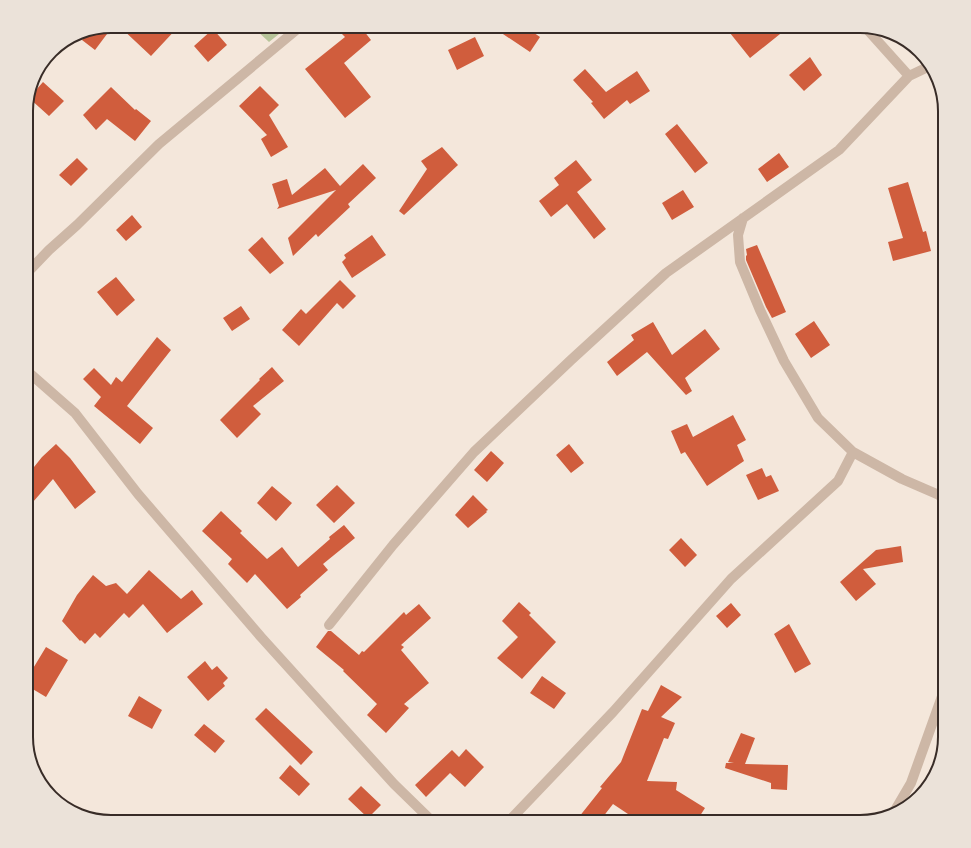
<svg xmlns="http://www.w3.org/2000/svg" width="971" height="848" viewBox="0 0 971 848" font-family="'Nunito Sans',sans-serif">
<rect width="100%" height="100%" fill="#f4e7db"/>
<path fill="#b7c499" d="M252 26H289L269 42Z"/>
<path fill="#d05d3d" d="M113 26 95 50 82 40 89 30Z
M119 26H179L151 56Z
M350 26H360L371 40 344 63 371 97 345 118 305 69 345 37 341 33Z
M491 26H524L540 37 530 52Z
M739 26H790L750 58 730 33Z
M213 29 227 45 208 62 194 46Z
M475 37 484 56 457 70 448 50Z
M810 57 822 75 804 91 789 75Z
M585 69 606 92 637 71 650 91 630 104 627 100 604 119 591 103 593 102 573 80Z
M43 82 64 101 49 116 29 98Z
M260 86 279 105 269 115 288 147 271 157 261 139 267 135 239 106Z
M111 87 135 110 136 109 151 121 135 141 107 119 96 130 83 115Z
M677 124 708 163 695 173 665 134Z
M442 147 458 165 404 215 399 211 427 169 421 161Z
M779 153 789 167 767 182 758 169Z
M77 158 88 169 71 186 59 175Z
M576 160 592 180 577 192 606 229 594 239 567 204 551 217 539 201 559 185 554 178Z
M363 164 376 178 348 204 350 207 318 237 316 234 293 256 288 238 336 190 277 209 279 206 272 184 287 179 292 195 325 168 340 186Z
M908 182 923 232 926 231 931 251 893 261 888 242 903 238 888 188Z
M683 190 694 207 672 220 662 203Z
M132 215 142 227 126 241 116 230Z
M372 235 386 255 352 278 342 262 346 258 344 255Z
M262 237 284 263 270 274 248 250Z
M757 245 786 312 772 318 766 307 746 260V256L747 255 746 249Z
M116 277 135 300 117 316 97 292Z
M340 280 356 296 343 309 337 303 299 346 282 330 301 309 306 314Z
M241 306 250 319 232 331 223 318Z
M814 321 830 345 811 358 795 334Z
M653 322 672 355 705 329 720 349 685 378 692 391 686 395 647 352 617 376 607 362 634 340 631 335Z
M157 337 171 350 127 406 153 428 140 444 94 406 101 397 83 379 94 368 111 385 116 377 122 382Z
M272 367 284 381 253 406 261 414 237 438 220 420 260 380 259 379Z
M733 415 746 440 737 445 744 461 707 486 685 452 681 454 671 431 687 424 693 437Z
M56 444 70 458 96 492 75 509 53 479 26 510V477L42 457Z
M569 444 584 463 571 473 556 455Z
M491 451 504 463 487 482 474 470Z
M762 468 766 477 771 475 779 491 758 500 746 475Z
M337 485 355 503 334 523 316 505Z
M272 486 292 503 276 521 257 503Z
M473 495 488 510 486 511 487 512 468 528 455 515Z
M221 511 242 531 240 533 267 559 282 547 298 567 330 539 329 537 344 525 355 538 323 564 328 570 300 595 301 597 287 609 255 574 247 583 228 564 232 559 202 531Z
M681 538 697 555 685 567 669 550Z
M901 546 903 562 863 569 876 584 856 601 840 582 876 550Z
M149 570 181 599 192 590 203 604 167 633 143 604 129 618 124 613 100 638 95 633 85 644 81 640 80 641 62 621 77 595 93 575 106 586 116 583 127 594Z
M519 602 531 613 529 615 556 642 522 679 497 658 518 637 502 621Z
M731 603 741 615 727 628 716 616Z
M419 604 431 618 401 645 404 647 401 650 429 683 404 704 409 708 386 733 367 715 377 704 343 671 344 670 316 647 328 631H331L359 655 362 651 364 652 404 612 406 615Z
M789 624 811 664 795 673 774 634Z
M46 647 68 660 46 697 26 685V680Z
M205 661 212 670 217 666 228 678 223 683 225 686 208 701 187 677Z
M542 676 566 693 554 709 530 693Z
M661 685 682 697 661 717 675 723 668 739 664 738 647 781 677 782 676 790 705 808 696 822H640L613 804 599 822H575L602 788 600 787 621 762 642 709 648 711Z
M139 696 162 710 152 729 128 716Z
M266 708 313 752 301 765 255 719Z
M204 724 225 741 215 753 194 735Z
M741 733 755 738 745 764 788 765 787 790 771 789V783L725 768 726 763H734L728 762Z
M466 749 484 767 465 787 450 773 426 797 415 785 452 750 459 757Z
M290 765 310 784 299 796 279 778Z
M361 786 381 805 368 818 348 799Z"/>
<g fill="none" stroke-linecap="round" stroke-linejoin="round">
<path stroke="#cdb7a6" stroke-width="10" d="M865 27 909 76
M743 218 738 235 740 262 760 310 784 361 818 418 853 452 902 479 939 495 945 501
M26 274 49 250 77 225 159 144 301 26
M26 370 75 413 138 494 261 637 394 784 433 822
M329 625 393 545 474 452 571 360 666 273 839 150 909 76 930 66
M891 816 894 812 911 783 945 688
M508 822 613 712 731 579 838 481 853 452"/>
</g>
<path d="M0 0H971V848H0ZM111 33H860A78 78 0 0 1 938 111V737A78 78 0 0 1 860 815H111A78 78 0 0 1 33 737V111A78 78 0 0 1 111 33Z" fill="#ebe2d9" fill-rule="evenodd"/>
<path fill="none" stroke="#382c27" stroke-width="2" d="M111 33H860A78 78 0 0 1 938 111V737A78 78 0 0 1 860 815H111A78 78 0 0 1 33 737V111A78 78 0 0 1 111 33Z"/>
</svg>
